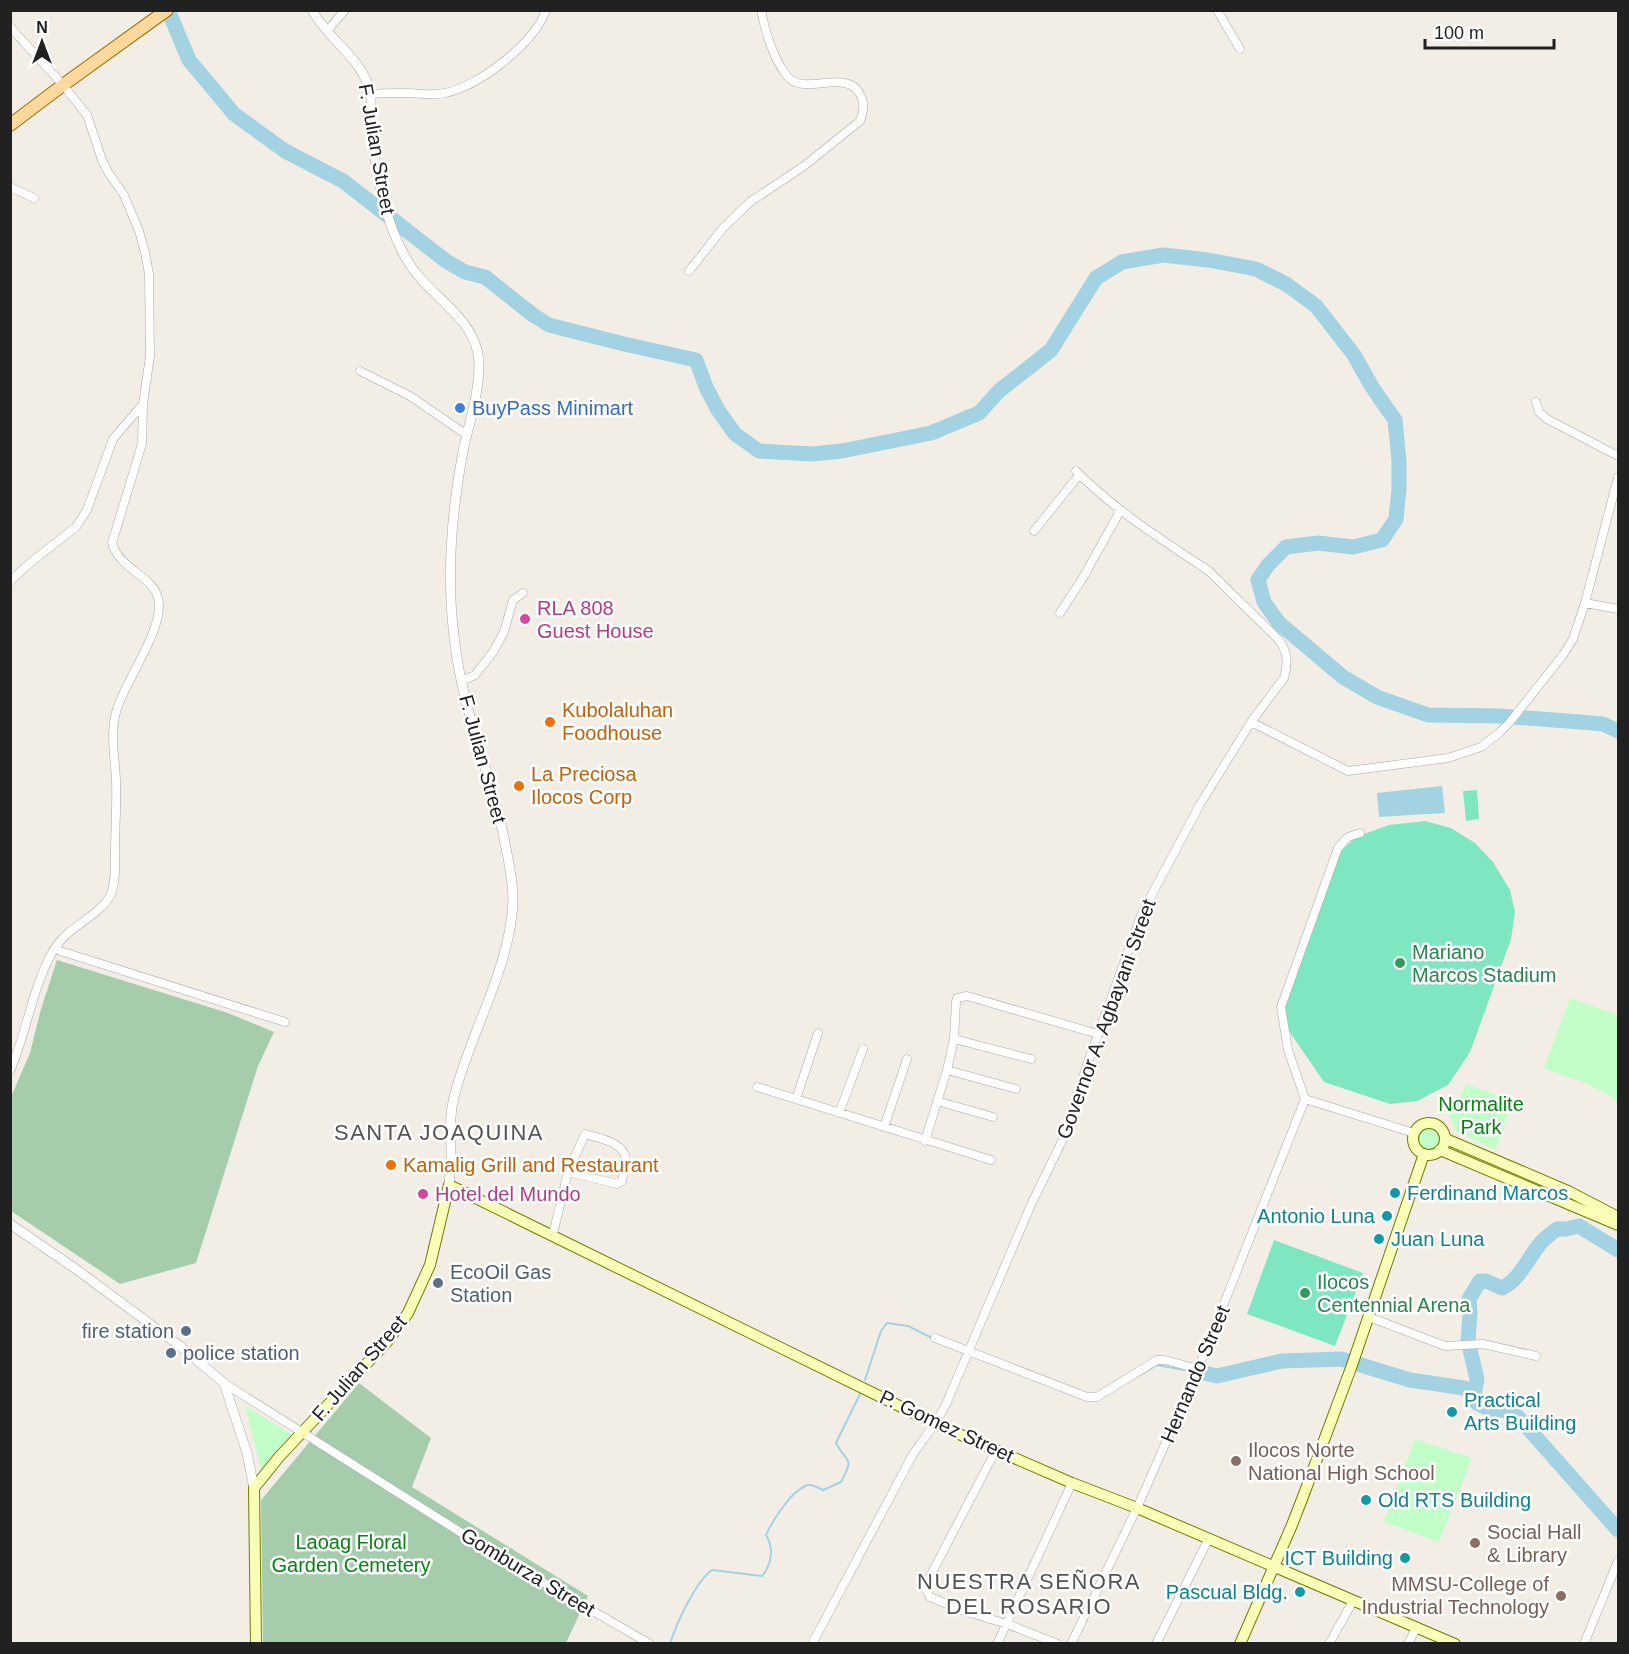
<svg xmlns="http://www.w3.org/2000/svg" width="1629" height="1654" viewBox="0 0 1629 1654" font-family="Arial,sans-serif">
<rect width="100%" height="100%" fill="#f2eee6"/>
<path fill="#a5cdac" d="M57 960 228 1013 274 1032 258 1066 196 1263 120 1284 11 1211V1097L30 1053 41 1009Z
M359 1383 431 1438 412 1487 588 1596 566 1643H263L261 1500Z"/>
<path fill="#c1fec8" d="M1570 998 1618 1015V1101L1588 1084 1544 1068Z
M1467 1084 1512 1101 1496 1150 1456 1131 1449 1114Z
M1417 1138a13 13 0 1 1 26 0a13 13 0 1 1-26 0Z
M245 1406 291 1434 262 1472Z
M1415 1439 1472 1458 1439 1542 1384 1522Z"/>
<path fill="#7ee7c2" d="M1477 790 1479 819 1466 821 1463 791Z
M1425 821 1451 828 1475 843 1493 862 1510 890 1515 912 1511 939 1470 1052 1448 1085 1417 1101 1390 1104 1324 1082 1287 1028 1285 1008 1290 987 1339 853 1356 837 1389 825Z
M1274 1240 1363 1273 1335 1346 1247 1314Z"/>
<path fill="#a3d2e3" d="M1442 786 1445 813 1379 817 1377 793Z"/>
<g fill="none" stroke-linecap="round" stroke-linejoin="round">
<path stroke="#a3d2e3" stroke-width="2" d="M1137 1377 1157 1365 1190 1371
M865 1380 881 1331 887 1323 908 1326 934 1339
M670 1644C676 1624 696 1581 712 1570L762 1576C772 1564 774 1548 766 1535 773 1520 790 1493 805 1486 811 1483 817 1487 823 1490L841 1482C855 1456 847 1464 836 1443L861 1392"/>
<path stroke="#a3d2e3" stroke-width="15" d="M168 10 189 60 234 114 285 151 343 181 446 261 465 272 485 277 533 315 549 325 624 344 696 360 706 387 718 410 735 434 759 451 813 454 842 451 931 433 979 413 999 391 1051 350 1096 278 1122 262 1163 255 1208 260 1256 269 1286 284 1316 306 1354 355 1372 387 1395 420 1399 461V489L1396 519 1382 540 1353 547 1318 543 1286 547 1268 565 1258 580 1264 602 1279 623 1343 677 1377 697 1428 715 1499 716 1580 722 1603 724 1618 731
M1204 1373 1217 1376 1282 1361 1341 1359 1410 1380 1464 1388 1474 1396 1477 1403 1489 1409 1503 1410 1518 1417 1618 1530
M1474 1396 1477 1379 1468 1341 1470 1314 1469 1299 1480 1281H1486L1502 1288C1520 1279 1527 1260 1539 1245 1544 1238 1550 1234 1557 1229H1566L1579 1226 1618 1250"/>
<g stroke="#a8a8a8" stroke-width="9">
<path id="minor" d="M1217 10 1240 49
M10 27 63 85 87 115 102 160 108 172 124 195 139 231 145 252 149 274 150 356 143 404 142 444 112 543C119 569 153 576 158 598 166 627 124 682 116 712 110 735 115 758 116 780 117 804 115 829 115 853 115 866 116 881 111 894 101 916 67 926 53 951 32 988 27 1032 10 1071
M327 31 345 10
M371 94C383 93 396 93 408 93 420 93 433 96 445 93 479 86 534 44 546 10
M10 187 34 198
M689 271 723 228 750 202 804 166 860 121C864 111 865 103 860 94 847 69 806 94 790 79 775 65 765 31 761 10
M360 371 410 396 467 435
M1536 402 1539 412 1547 419 1618 456
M1034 531 1079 475
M10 581 31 562 76 527 87 510 113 439 143 404
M1585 603 1618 609
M1060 613 1084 576 1120 511
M461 681 475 675 493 652 504 632 513 600 523 593
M1251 722 1348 771 1448 758 1481 747 1500 732 1510 722 1563 655 1573 639 1585 603 1618 477
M54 949 285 1022
M954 1039 1031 1059
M947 1070 1016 1089
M757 1087 991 1160
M796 1099 818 1033
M1305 1099 1288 1050 1281 1007 1338 848 1348 837 1360 833
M1305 1099 1414 1133
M937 1101 993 1117
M839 1113 863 1049
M884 1127 907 1059
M925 1141 947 1070 954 1039 956 1002 957 998 967 996 1098 1034
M553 1234 568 1172 585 1134C599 1138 626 1142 626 1162 625 1168 623 1175 622 1181L617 1184 568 1172
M1369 1317 1445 1346 1483 1344 1536 1356
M935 1338 1087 1397H1097L1157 1360H1165L1198 1369
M224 1383 506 1561 650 1644
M996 1450 926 1584 927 1591 930 1597 964 1611 1007 1624 1058 1644
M812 1644 912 1456C924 1438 938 1422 947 1402L1030 1207 1063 1139 1088 1062 1142 913 1199 806 1251 722 1284 678C1288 664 1288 652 1279 640L1218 580 1209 571C1162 540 1116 511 1076 471
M997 1644 1072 1483
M1071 1644 1137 1508 1198 1369 1305 1099
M1156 1644 1208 1540
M1329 1644 1353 1601
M1408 1644 1416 1628
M1584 1644 1618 1561"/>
</g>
<g stroke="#a8a8a8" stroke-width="10">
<path id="tertiary" d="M312 10C328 40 362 58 370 91 373 103 369 116 371 128 376 173 384 221 407 260 429 298 479 318 479 365 479 394 469 423 463 451 451 515 446 580 455 644 463 711 490 773 504 838 508 859 513 879 513 900 511 967 470 1033 454 1097 449 1116 451 1134 451 1154 452 1164 450 1174 449 1185
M10 1224 73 1267 180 1346 224 1383 247 1453 254 1488"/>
</g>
<g stroke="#6e7f00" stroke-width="12">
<path id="secondary" d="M1413 1139a16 16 0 1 1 32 0a16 16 0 1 1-32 0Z
M1446 1139 1568 1191 1618 1217
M1440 1150 1618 1225
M256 1644 254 1488 279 1457 387 1342 408 1313 430 1265 449 1185 938 1425 1072 1483 1137 1508 1455 1644
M1240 1644 1292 1525 1304 1494 1351 1368 1424 1154"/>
</g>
<g stroke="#9d6e00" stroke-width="14">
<path id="primary" d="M10 125 63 85 167 10"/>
</g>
<use href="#minor" stroke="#fff" stroke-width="8"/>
<use href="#tertiary" stroke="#fff" stroke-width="9"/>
<use href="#secondary" stroke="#f9ffb7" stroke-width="10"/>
<use href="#primary" stroke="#ffd89e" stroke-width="12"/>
</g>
<circle fill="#3f7fe0" stroke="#fff" stroke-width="2" cx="460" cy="408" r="6"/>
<g fill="#d1479c" stroke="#fff" stroke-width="2">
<circle cx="525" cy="619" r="6"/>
<circle cx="423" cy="1194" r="6"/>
</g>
<g fill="#e8710a" stroke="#fff" stroke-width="2">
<circle cx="550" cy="722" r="6"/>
<circle cx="519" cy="786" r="6"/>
<circle cx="391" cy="1165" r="6"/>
</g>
<g fill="#2e9e5b" stroke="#fff" stroke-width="2">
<circle cx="1400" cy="963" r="6"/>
<circle cx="1305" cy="1293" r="6"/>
</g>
<g fill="#0f9aa8" stroke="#fff" stroke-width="2">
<circle cx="1395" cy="1193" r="6"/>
<circle cx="1387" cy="1216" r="6"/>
<circle cx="1379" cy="1239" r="6"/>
<circle cx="1452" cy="1412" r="6"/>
<circle cx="1366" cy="1500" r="6"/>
<circle cx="1405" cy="1558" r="6"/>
<circle cx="1300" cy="1592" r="6"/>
</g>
<g fill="#5c6f8a" stroke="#fff" stroke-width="2">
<circle cx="438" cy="1283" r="6"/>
<circle cx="186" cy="1331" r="6"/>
<circle cx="171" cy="1353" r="6"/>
</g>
<g fill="#8d6e63" stroke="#fff" stroke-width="2">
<circle cx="1236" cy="1461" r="6"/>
<circle cx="1475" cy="1543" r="6"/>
<circle cx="1561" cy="1596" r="6"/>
</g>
<g text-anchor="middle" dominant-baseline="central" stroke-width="5" stroke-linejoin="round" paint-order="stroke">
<g font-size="20" fill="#212121" stroke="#fff">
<text transform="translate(377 149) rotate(80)">F. Julian Street</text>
<text transform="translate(483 759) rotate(75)">F. Julian Street</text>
<text transform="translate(1106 1019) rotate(-70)">Governor A. Agbayani Street</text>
<text transform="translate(359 1368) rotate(-49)">F. Julian Street</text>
<text transform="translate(1195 1374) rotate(-67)">Hernando Street</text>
<text transform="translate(947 1426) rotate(25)">P. Gomez Street</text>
<text transform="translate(528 1572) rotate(31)">Gomburza Street</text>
</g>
<g font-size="20" fill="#366cbe" stroke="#fff" text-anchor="start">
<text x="472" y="408">BuyPass Minimart</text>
</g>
<g font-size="20" fill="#b23c85" stroke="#fff" text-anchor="start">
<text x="537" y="608">RLA 808<tspan x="537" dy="23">Guest House</tspan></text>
<text x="435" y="1194">Hotel del Mundo</text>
</g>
<g font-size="20" fill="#c56008" stroke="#fff" text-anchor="start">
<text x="562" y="710">Kubolaluhan<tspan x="562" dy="23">Foodhouse</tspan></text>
<text x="531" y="774">La Preciosa<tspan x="531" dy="23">Ilocos Corp</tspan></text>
<text x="403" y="1165">Kamalig Grill and Restaurant</text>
</g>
<g font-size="20" fill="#27864d" stroke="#fff" text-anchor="start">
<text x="1412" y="952">Mariano<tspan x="1412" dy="23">Marcos Stadium</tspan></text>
<text x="1317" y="1282">Ilocos<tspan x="1317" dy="23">Centennial Arena</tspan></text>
</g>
<g font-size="20" fill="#038511" stroke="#fff">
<text x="1481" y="1104">Normalite<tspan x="1481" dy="23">Park</tspan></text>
<text x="351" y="1542">Laoag Floral<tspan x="351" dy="23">Garden Cemetery</tspan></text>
</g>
<g font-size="20" fill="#0d838f" stroke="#fff" text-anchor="start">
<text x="1407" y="1193">Ferdinand Marcos</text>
<text x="1375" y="1216" text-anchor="end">Antonio Luna</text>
<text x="1391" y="1239">Juan Luna</text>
<text x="1464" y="1400">Practical<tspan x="1464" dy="23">Arts Building</tspan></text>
<text x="1378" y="1500">Old RTS Building</text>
<text x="1393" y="1558" text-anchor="end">ICT Building</text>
<text x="1288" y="1592" text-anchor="end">Pascual Bldg.</text>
</g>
<g font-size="20" fill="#4e5e75" stroke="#fff" text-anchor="start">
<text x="450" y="1272">EcoOil Gas<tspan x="450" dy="23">Station</tspan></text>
<text x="174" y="1331" text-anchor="end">fire station</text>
<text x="183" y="1353">police station</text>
</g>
<g font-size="20" fill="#785e54" stroke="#fff" text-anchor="start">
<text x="1248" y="1450">Ilocos Norte<tspan x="1248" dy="23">National High School</tspan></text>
<text x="1487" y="1532">Social Hall<tspan x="1487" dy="23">&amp; Library</tspan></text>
<text x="1549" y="1584" text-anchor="end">MMSU-College of<tspan x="1549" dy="23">Industrial Technology</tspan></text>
</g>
<g font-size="22" letter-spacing="1.5" fill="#545454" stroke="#fff">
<text x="439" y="1132">SANTA JOAQUINA</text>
<text x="1029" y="1581">NUESTRA SEÑORA<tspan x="1029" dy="25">DEL ROSARIO</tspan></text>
</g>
</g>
<rect width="1629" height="1654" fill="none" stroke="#212121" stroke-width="24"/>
<g transform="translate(42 42)" stroke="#ffffff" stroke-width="4.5" paint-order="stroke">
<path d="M0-4.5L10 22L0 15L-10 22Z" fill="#212121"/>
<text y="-9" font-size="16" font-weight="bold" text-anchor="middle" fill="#212121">N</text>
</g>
<path d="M1425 39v9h129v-9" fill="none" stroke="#212121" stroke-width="3"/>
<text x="1434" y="39" font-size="18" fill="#212121" stroke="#ffffff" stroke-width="4.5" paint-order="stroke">100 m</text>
</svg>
